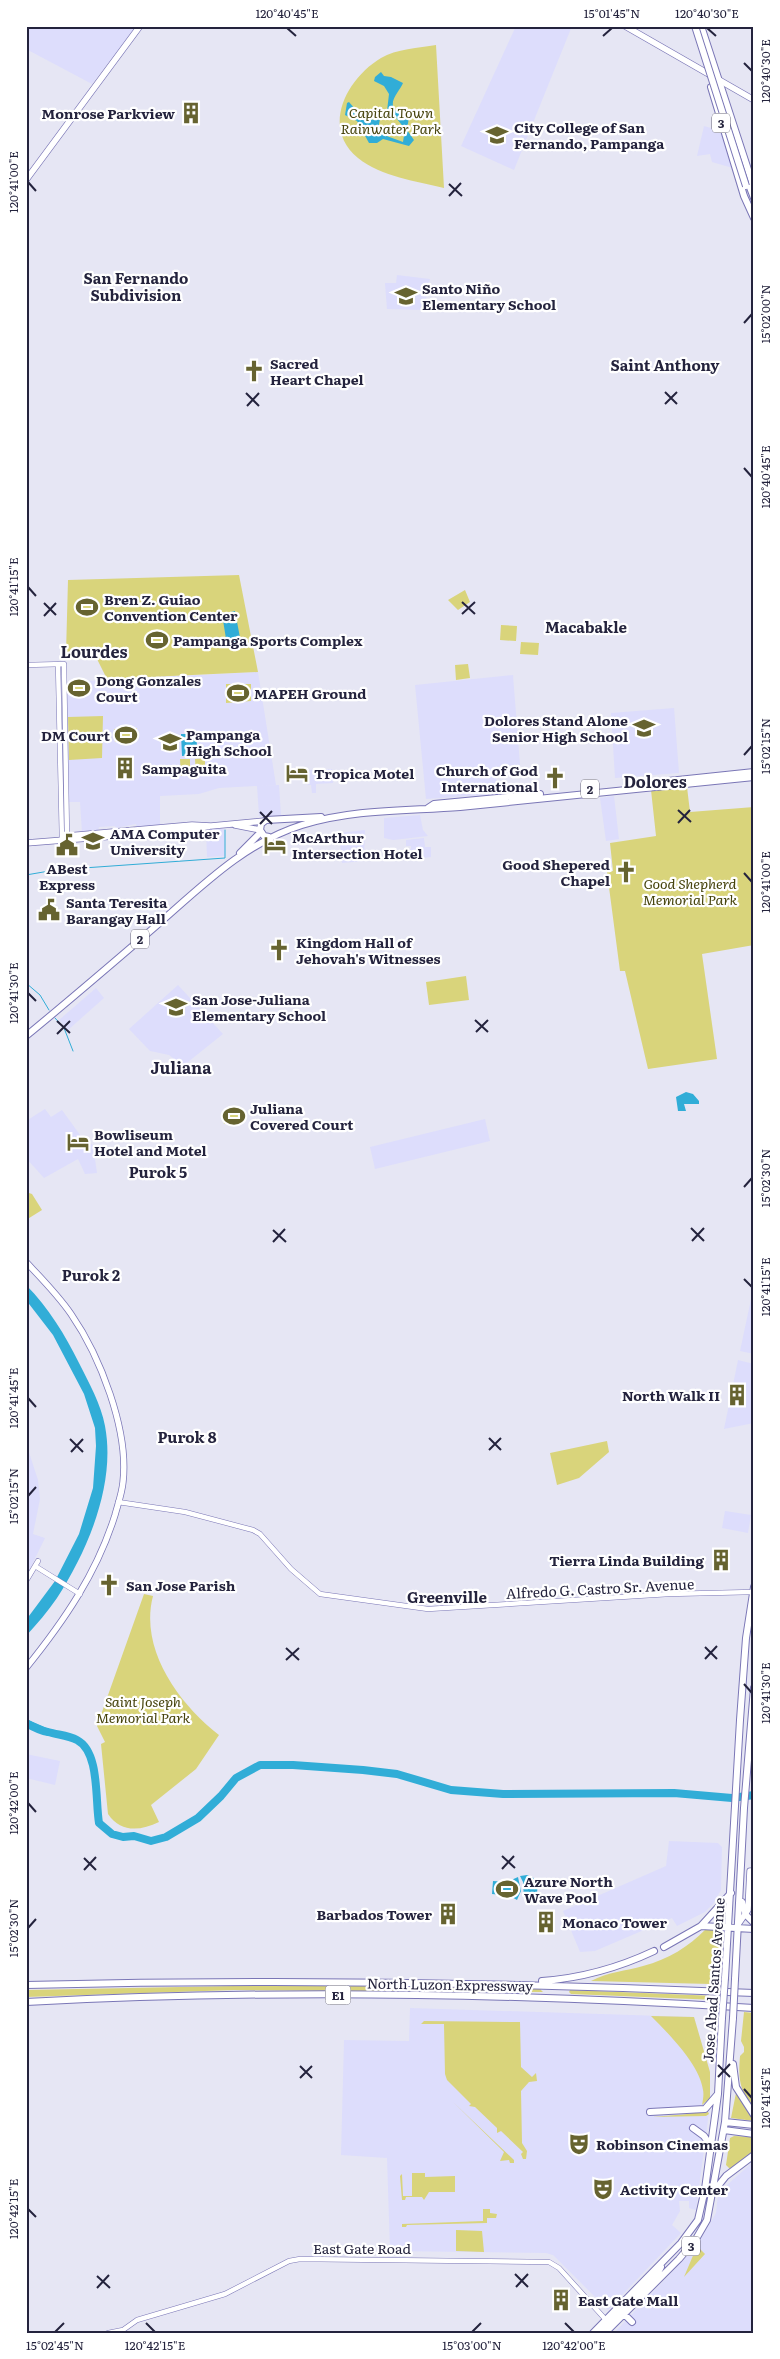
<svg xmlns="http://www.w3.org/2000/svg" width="780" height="2359" viewBox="0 0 780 2359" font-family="Literata,serif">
<rect width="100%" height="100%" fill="#e6e6f4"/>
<path fill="#ddddfc" d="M26 26H136L92 84 26 49Z
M516 26H572L514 170 461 146Z
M704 126 721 131 733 168 712 162 710 154 697 156Z
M397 275 430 279 424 310 387 309 385 283H396Z
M258 672 276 785 259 786 279 785 281 815 259 816 257 786 219 788 199 794 160 796V826L137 829 136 824 116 828 115 826 99 827 98 831 82 833 80 802H69L67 682Z
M513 675 520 765 495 767 498 794 426 799 415 685Z
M674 708 679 773 615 778 611 713Z
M332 769 333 783 316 784V793H312L311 785H308V770Z
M614 796 619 839 606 841 600 798Z
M420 815 423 830 428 836 393 840 384 838V818Z
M206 829H224L225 856 207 857Z
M365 830 364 861 342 863 339 833Z
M424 838 425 847H431V857L416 859 415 857 407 858 406 850 411 849V846H406V840Z
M178 985 223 1034 183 1066 169 1055 150 1051 129 1029Z
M96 988 104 998 68 1030 59 1020Z
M45 1109 51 1117 62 1110 83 1139 93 1145 97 1173 85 1174 78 1159 44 1178 26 1158V1121Z
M485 1119 490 1141 375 1169 370 1147Z
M754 1285V1354L740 1351Z
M738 1360 754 1364V1423L724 1429Z
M26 1443 38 1480 40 1499 33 1534 45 1538 26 1577Z
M725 1511 751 1515 748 1533 722 1528Z
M26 1754 60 1761 55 1785 26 1778Z
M669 1841 718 1843 722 1847 721 1890 713 1904 705 1912 677 1926 672 1918 595 1951 580 1952 563 1911 666 1866Z
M410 2008 694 2017 710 2072 709 2112 696 2210 689 2208V2201H679L680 2211 672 2225 681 2233 608 2310 553 2255 546 2253 390 2251 387 2158 341 2155 344 2040 409 2041Z
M754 2161V2333H614L697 2246 716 2213 718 2193Z"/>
<path fill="#d9d47b" d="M436 45 444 188C416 181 382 177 358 158 321 128 346 79 381 58 396 49 419 48 436 45Z
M239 575 258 672 107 679 94 653H66L68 580Z
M465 590 470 602 458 610 448 600Z
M501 625 517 626 516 641 500 640Z
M521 642 539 643 538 655 520 654Z
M468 664 470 678 456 680 455 665Z
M88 681 89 694 69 695 68 682Z
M226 684H251V701L226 703Z
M103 716 102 758 69 760 68 717Z
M137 728V741L115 742 114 729Z
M205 758V775H196L195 759Z
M180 759H190V776H181Z
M687 787 690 812 754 807V945L702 954 717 1059 648 1069 625 971H620L607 872 613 871 610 843 656 836 651 790Z
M466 976 469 1000 429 1005 426 982Z
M230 1107 244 1109 245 1122 224 1124 222 1111 230 1110Z
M26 1192 32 1194 42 1210 26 1220Z
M607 1441 609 1452 579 1478 557 1485 550 1453Z
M144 1594 153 1596C139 1649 179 1704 219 1735L196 1769 151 1805 159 1822C140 1831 121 1833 108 1814L101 1744 105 1742 97 1726Z
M706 1929 721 1931 718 1976 710 1984 591 1981C608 1972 626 1971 643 1966 669 1959 688 1947 706 1929Z
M233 1986H405L540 1989 543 1992 234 1990 26 1997V1990Z
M570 1990 717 1996V2000L571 1994 569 1992Z
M744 2012 754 2013V2111C740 2089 738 2082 740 2056L744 2052V2047L741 2041Z
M651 2016 694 2017 710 2072V2098L702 2105C703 2100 704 2094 703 2090 700 2065 668 2033 651 2016Z
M424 2021 520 2022 521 2067 532 2077 536 2073 537 2081 529 2082 521 2091 522 2143 527 2151 526 2159H523L521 2154 523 2152 501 2131 497 2133V2128L475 2107 469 2106 471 2104 447 2080 445 2074 444 2024H421Z
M736 2093 754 2119V2121L731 2118Z
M453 2102 514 2160V2163H510L509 2160 500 2161 504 2152Z
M707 2110 709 2114 706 2116 652 2117 688 2114Z
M734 2136 754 2137V2151L730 2169 726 2165 730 2138Z
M412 2173H425V2177L455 2176V2192H429L424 2200 422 2197H406L405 2200H402L400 2176 402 2174 403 2196H412Z
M483 2209H490V2213L497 2214 496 2218H487V2223L407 2225 406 2227H402V2224L483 2221Z
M456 2230 482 2231 484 2252 456 2251Z
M697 2246 705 2254 684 2277Z"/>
<path fill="#31add7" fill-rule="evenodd" d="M381 72 384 76 391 77 403 83C400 91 385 104 398 112 402 114 405 113 409 117L407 130 414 140 409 146 383 139 377 143H369L357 121 345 115 347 103 349 102 361 116 374 120 387 111 389 94 384 86 374 81 375 77ZM393 114 405 129 403 142 384 135 378 129 380 119Z
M235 611 241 643 227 645 222 614Z
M181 734H196L197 746 192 749V755L182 756Z
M686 1092 693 1094 699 1101V1104H684L686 1111H678L676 1097Z
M26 1285C49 1308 65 1335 79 1363 89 1383 101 1404 105 1426 116 1484 88 1550 57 1598 48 1611 37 1624 26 1636V1620L55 1581 79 1534 93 1488 96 1446 95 1428 84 1394 53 1335 26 1300Z
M26 1719 47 1728 50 1731 48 1736 26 1727Z
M527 1875 538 1880 537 1894 524 1898 523 1882 520 1876Z
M518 1877 521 1891 517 1900 510 1896 492 1894 493 1881 507 1882Z"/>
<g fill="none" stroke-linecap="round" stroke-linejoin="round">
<path stroke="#31add7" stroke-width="1" d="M26 875 55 870 225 858V830
M26 983 40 995 49 1010
M55 1018 64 1028 73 1051"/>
<path stroke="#31add7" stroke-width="8" d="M26 1723C33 1727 40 1731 48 1732 58 1735 68 1735 77 1740 100 1752 95 1800 99 1823L112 1834 123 1837 134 1836 151 1841 166 1837 198 1818 221 1796 236 1778 260 1765H293L363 1770 397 1774 451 1790 503 1794 674 1793 732 1798 754 1795"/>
<g stroke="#7a76b6" stroke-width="5.5">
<path id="minor" d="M58 664 62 841
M26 665 64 664 67 836
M118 1502 185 1512 253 1530 260 1534 291 1569 320 1594 428 1609 669 1594 753 1592
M35 1566 80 1594
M26 1581 38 1561
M108 2333 123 2330 137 2320 225 2294 289 2261 300 2259 549 2262 559 2268 606 2320"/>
</g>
<g stroke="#7a76b6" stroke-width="7">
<path id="major" d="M625 26 754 100
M26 180 140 26
M235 825 260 830
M67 836 192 825 211 826 264 821
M26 843 191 830 210 826
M26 1262C42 1279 58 1295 71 1314 100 1356 129 1430 123 1482 122 1493 118 1504 115 1515 97 1573 64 1621 26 1668
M739 1923 748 1910 750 1871H754"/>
</g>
<g stroke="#7a76b6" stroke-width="8">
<path id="highway" d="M701 26 754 188
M711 87 744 196 754 218
M749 185 754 198
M640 784 754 772
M428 808 434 804 540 794
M269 837 264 836 260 830 261 824 266 820 321 817
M240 853 261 832
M26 1036C70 1000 113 963 156 926 201 887 244 843 302 825 353 809 408 811 460 807L754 777
M742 1902 746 1915 754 1923
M701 1926 754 1929
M664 1947 701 1926 731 1893
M725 1978 740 1720 746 1638 754 1587
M735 1979 744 1808 754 1688
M542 1981C582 1978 618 1968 654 1951
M26 1985C269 1979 511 1982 754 1993
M26 2002C268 1989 512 1993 754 2008
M733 2064 736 2087 754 2115
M650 2112 705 2109 717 2095
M725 2122 754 2125
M693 2128 704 2136 710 2145
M724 2130 754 2134
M714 2191 726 2176 754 2155
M622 2312 632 2322
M593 2333 681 2243 698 2220 705 2189 718 2094 722 2018
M599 2333 656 2276 661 2267
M605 2333 679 2259 696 2239 707 2220 725 2122 733 2018"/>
</g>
<use href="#minor" stroke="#fff" stroke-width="4.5"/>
<use href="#major" stroke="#fff" stroke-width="5.5"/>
<use href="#highway" stroke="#fff" stroke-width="6"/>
<g stroke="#7a76b6" stroke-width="8" stroke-linecap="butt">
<path id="highway-bridge" d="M695 26 746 186
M722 2018 725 1978
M733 2018 735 1979"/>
</g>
<use href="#highway-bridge" stroke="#fff" stroke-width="6"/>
</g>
<path fill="none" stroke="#24233d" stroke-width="2" d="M287 28 296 36M707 28 716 36M603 36 612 28M744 63 752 71M28 182 36 191M449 184 462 196M449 196 461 183M744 323 752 314M665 392 677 404M246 393 259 406M665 404 677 392M247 406 259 393M744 468 752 477M28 587 36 596M462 602 475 614M44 603 56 615M462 614 475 602M44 616 56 603M744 755 752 746M678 810 691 822M260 812 272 824M678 823 690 810M260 824 272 811M744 873 752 882M28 993 36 1001M475 1020 488 1032M57 1021 70 1033M476 1032 488 1020M57 1034 70 1021M744 1187 752 1178M691 1228 704 1241M273 1230 286 1242M692 1241 704 1228M273 1242 285 1229M744 1279 752 1287M28 1398 36 1407M489 1438 501 1450M70 1439 83 1452M489 1450 501 1438M71 1452 83 1439M28 1496 36 1487M705 1647 717 1659M286 1648 299 1660M705 1659 717 1646M286 1660 299 1648M744 1684 752 1693M28 1803 36 1812M502 1856 515 1868M84 1858 96 1870M502 1869 514 1856M84 1870 96 1857M28 1928 36 1919M718 2065 730 2077M300 2066 312 2078M718 2077 730 2064M300 2078 312 2066M744 2089 752 2098M28 2209 36 2217M515 2274 528 2287M97 2276 110 2288M516 2287 528 2274M97 2288 109 2275M146 2323 155 2332M565 2323 574 2332M55 2332 64 2323M472 2332 481 2323"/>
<defs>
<g id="building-bare" transform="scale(1.725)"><path d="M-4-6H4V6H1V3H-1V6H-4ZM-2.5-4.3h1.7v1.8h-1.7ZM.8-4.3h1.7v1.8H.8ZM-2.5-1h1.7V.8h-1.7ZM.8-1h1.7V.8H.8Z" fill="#666330" stroke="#fff" stroke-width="2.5" paint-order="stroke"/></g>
<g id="university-bare" transform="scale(1.725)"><path d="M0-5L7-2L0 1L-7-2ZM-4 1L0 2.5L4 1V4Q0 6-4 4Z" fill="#666330" stroke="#fff" stroke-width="2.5" paint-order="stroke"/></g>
<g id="school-bare" transform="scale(1.725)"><path d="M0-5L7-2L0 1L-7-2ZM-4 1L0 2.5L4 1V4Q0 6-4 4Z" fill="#666330" stroke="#fff" stroke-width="2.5" paint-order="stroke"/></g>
<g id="church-bare" transform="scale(1.725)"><path d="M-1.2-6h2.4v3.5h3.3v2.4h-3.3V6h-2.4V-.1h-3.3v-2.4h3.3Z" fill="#666330" stroke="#fff" stroke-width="2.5" paint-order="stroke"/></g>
<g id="stadium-bare" transform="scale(1.725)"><path d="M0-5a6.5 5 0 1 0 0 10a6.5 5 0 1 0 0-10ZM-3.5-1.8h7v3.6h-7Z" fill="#666330" stroke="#fff" stroke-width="2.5" paint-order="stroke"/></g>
<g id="hotel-bare" transform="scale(1.725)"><path d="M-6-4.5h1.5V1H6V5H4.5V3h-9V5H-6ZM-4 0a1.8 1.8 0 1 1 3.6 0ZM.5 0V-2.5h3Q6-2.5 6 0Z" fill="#666330" stroke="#fff" stroke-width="2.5" paint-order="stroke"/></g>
<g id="civic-bare" transform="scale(1.725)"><path d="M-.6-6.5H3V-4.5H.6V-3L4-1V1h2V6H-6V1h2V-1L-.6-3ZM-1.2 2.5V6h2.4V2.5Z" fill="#666330" stroke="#fff" stroke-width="2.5" paint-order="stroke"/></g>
<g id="theatre-bare" transform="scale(1.725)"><path d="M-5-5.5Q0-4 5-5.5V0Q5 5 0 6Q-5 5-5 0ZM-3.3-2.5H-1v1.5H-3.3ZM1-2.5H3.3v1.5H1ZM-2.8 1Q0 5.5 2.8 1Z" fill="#666330" stroke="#fff" stroke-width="2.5" paint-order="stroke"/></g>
</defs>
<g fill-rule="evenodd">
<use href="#building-bare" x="191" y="113"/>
<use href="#university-bare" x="497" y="135"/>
<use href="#school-bare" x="406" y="296"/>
<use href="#church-bare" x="254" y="371"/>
<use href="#stadium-bare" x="87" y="607"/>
<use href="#stadium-bare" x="157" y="640"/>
<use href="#stadium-bare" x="79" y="688"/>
<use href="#stadium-bare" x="238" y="693"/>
<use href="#school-bare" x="644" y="728"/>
<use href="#stadium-bare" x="126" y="735"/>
<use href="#school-bare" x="170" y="742"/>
<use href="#building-bare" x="125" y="768"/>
<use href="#hotel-bare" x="297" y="773"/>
<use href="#church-bare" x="555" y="778"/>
<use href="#university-bare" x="93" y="841"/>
<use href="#civic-bare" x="67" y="845"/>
<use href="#hotel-bare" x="275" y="845"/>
<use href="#church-bare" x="626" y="872"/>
<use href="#civic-bare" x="49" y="910"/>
<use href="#church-bare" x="279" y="950"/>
<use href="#school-bare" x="176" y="1007"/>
<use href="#stadium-bare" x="234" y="1116"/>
<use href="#hotel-bare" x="78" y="1142"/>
<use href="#building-bare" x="737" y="1395"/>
<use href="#building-bare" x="721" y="1560"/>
<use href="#church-bare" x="109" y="1585"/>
<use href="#stadium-bare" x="507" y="1889"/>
<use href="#building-bare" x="448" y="1914"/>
<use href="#building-bare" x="546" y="1922"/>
<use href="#theatre-bare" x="579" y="2144"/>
<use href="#theatre-bare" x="603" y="2189"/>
<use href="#building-bare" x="561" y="2300"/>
</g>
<g text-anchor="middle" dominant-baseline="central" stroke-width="4.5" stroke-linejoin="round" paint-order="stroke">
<g fill="#fff" stroke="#666577" stroke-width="1">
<rect x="712" y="113.5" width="18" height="19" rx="4"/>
<rect x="581" y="779.5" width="18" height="19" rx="4"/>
<rect x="131" y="929.5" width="18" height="19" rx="4"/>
<rect x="325.5" y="1985.5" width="25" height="19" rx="4"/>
<rect x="682" y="2236.5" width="18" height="19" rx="4"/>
</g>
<g font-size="12" font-weight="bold" fill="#24233d">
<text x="721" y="123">3</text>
<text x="590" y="789">2</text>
<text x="140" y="939">2</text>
<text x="338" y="1995">E1</text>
<text x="691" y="2246">3</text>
</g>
<g font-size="14" font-style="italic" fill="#46430c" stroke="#fff">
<text x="391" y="112">Capital Town<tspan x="391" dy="16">Rainwater Park</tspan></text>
<text x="690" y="883">Good Shepherd<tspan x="690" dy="16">Memorial Park</tspan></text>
<text x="143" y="1701">Saint Joseph<tspan x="143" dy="16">Memorial Park</tspan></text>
</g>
<g font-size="14" font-weight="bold" fill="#24233d" stroke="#fff" text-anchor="start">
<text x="175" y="113" text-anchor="end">Monrose Parkview</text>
<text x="514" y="127">City College of San<tspan x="514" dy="16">Fernando, Pampanga</tspan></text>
<text x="422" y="288">Santo Niño<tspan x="422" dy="16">Elementary School</tspan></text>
<text x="270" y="363">Sacred<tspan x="270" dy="16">Heart Chapel</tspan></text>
<text x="104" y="599">Bren Z. Guiao<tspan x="104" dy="16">Convention Center</tspan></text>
<text x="173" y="640">Pampanga Sports Complex</text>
<text x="96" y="680">Dong Gonzales<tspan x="96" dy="16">Court</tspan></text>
<text x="254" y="693">MAPEH Ground</text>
<text x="628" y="720" text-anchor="end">Dolores Stand Alone<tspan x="628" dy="16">Senior High School</tspan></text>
<text x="186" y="734">Pampanga<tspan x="186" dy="16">High School</tspan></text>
<text x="110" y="735" text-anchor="end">DM Court</text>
<text x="142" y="768">Sampaguita</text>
<text x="538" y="770" text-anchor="end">Church of God<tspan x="538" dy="16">International</tspan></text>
<text x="314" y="773">Tropica Motel</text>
<text x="110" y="833">AMA Computer<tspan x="110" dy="16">University</tspan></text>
<text x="292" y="837">McArthur<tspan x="292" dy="16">Intersection Hotel</tspan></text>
<text x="610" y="864" text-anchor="end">Good Shepered<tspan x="610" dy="16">Chapel</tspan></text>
<text x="67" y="868" text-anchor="middle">ABest<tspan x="67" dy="16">Express</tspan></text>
<text x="66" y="902">Santa Teresita<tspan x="66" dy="16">Barangay Hall</tspan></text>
<text x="296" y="942">Kingdom Hall of<tspan x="296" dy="16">Jehovah's Witnesses</tspan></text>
<text x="192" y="999">San Jose-Juliana<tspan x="192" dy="16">Elementary School</tspan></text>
<text x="250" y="1108">Juliana<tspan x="250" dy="16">Covered Court</tspan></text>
<text x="94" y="1134">Bowliseum<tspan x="94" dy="16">Hotel and Motel</tspan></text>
<text x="720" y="1395" text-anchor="end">North Walk II</text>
<text x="704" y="1560" text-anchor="end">Tierra Linda Building</text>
<text x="126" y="1585">San Jose Parish</text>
<text x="524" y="1881">Azure North<tspan x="524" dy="16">Wave Pool</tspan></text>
<text x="432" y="1914" text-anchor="end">Barbados Tower</text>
<text x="562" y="1922">Monaco Tower</text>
<text x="596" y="2144">Robinson Cinemas</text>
<text x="620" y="2189">Activity Center</text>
<text x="578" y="2300">East Gate Mall</text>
</g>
<g font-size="14" fill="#24233d" stroke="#fff">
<text transform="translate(600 1588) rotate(-3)">Alfredo G. Castro Sr. Avenue</text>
<text transform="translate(713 1980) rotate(-86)">Jose Abad Santos Avenue</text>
<text transform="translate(450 1984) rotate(1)">North Luzon Expressway</text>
<text x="362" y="2248">East Gate Road</text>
</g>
<g font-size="15" font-weight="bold" fill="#24233d" stroke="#fff">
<text x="136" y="277">San Fernando<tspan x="136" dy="17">Subdivision</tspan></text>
<text x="665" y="364">Saint Anthony</text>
<text x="586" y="626">Macabakle</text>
<text x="158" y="1171">Purok 5</text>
<text x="91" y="1274">Purok 2</text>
<text x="187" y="1436">Purok 8</text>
<text x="447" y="1596">Greenville</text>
</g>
<g font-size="16" font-weight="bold" fill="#24233d" stroke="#fff">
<text x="94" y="651">Lourdes</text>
<text x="655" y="781">Dolores</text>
<text x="181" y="1067">Juliana</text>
</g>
</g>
<rect width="780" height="2359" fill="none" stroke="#ffffff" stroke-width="55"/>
<rect x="28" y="28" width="724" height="2304" fill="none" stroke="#24233d" stroke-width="2"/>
<g font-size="12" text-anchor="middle" fill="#24233d">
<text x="287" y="18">120°40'45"E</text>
<text x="612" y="18">15°01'45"N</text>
<text x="707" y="18">120°40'30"E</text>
<text transform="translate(766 71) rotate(-90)" y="4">120°40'30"E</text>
<text transform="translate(14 182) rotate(-90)" y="4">120°41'00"E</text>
<text transform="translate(766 314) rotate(-90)" y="4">15°02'00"N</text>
<text transform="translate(766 477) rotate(-90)" y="4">120°40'45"E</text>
<text transform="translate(14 587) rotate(-90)" y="4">120°41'15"E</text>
<text transform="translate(766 746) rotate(-90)" y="4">15°02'15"N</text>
<text transform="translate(766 882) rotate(-90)" y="4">120°41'00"E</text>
<text transform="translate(14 993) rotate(-90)" y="4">120°41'30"E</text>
<text transform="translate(766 1178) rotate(-90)" y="4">15°02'30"N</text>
<text transform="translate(766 1287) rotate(-90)" y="4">120°41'15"E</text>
<text transform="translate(14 1398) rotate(-90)" y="4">120°41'45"E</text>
<text transform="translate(14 1496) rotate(-90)" y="4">15°02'15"N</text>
<text transform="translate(766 1693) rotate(-90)" y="4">120°41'30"E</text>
<text transform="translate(14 1803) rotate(-90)" y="4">120°42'00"E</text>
<text transform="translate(14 1928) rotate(-90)" y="4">15°02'30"N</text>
<text transform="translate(766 2098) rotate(-90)" y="4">120°41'45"E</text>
<text transform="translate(14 2209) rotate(-90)" y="4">120°42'15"E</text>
<text x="55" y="2350">15°02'45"N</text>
<text x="155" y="2350">120°42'15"E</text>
<text x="472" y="2350">15°03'00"N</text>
<text x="574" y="2350">120°42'00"E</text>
</g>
</svg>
